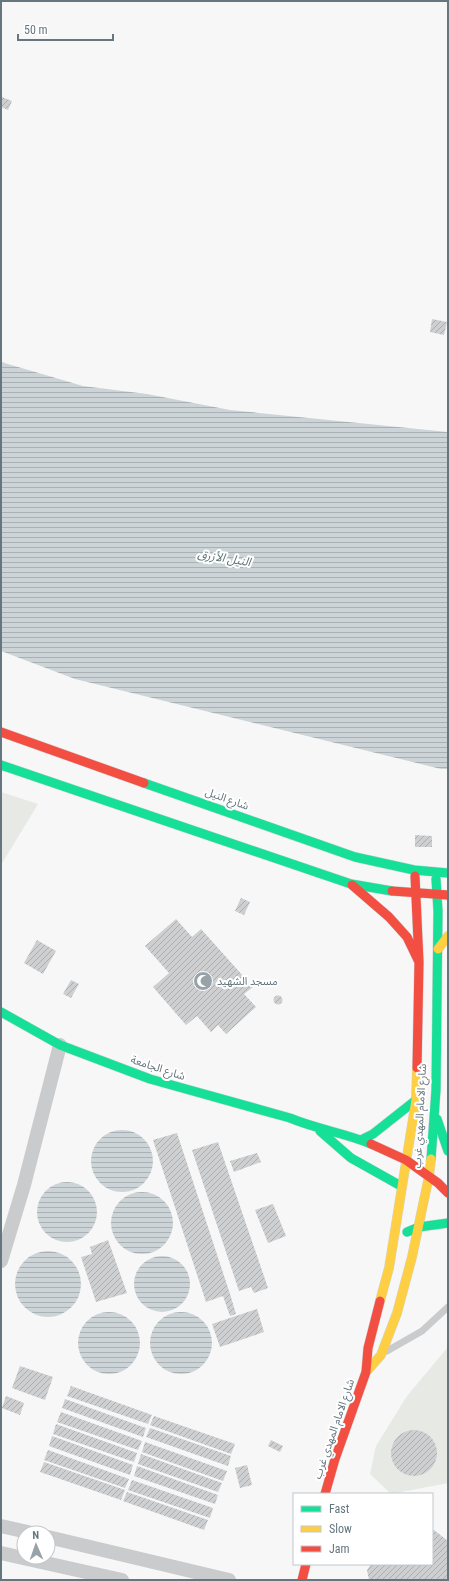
<svg xmlns="http://www.w3.org/2000/svg" width="449" height="1581" viewBox="0 0 449 1581" font-family="'Roboto Condensed','Noto Sans Arabic',sans-serif">
<defs>
<pattern id="water-rules" width="6" height="5" patternUnits="userSpaceOnUse"><rect width="6" height="5" fill="#ccd4d7"/><path d="M0 2.5h6" fill="none" stroke="#a9b1b4"/></pattern>
<pattern id="building-hatch" width="6" height="6" patternUnits="userSpaceOnUse"><rect width="6" height="6" fill="#cecfd0"/><path d="M-1 1l2-2M0 6l6-6M5 7l2-2" fill="none" stroke="#abadae"/></pattern>
</defs>
<rect width="100%" height="100%" fill="#f7f7f7"/>
<path fill="#e6e9e4" d="M1 792 38 804 1 865Z
M448 1347V1483L391 1494 370 1474 376 1446 407 1396Z"/>
<path fill="url(#water-rules)" d="M1 362 83 386 147 394 230 410 448 432V769H441L75 679 1 651Z
M91 1161a31 31 0 1 1 62 0a31 31 0 1 1-62 0Z
M37 1212a30 30 0 1 1 60 0a30 30 0 1 1-60 0Z
M111 1223a31 31 0 1 1 62 0a31 31 0 1 1-62 0Z
M15 1284a33 33 0 1 1 66 0a33 33 0 1 1-66 0Z
M134 1284a28 28 0 1 1 56 0a28 28 0 1 1-56 0Z
M78 1343a31 31 0 1 1 62 0a31 31 0 1 1-62 0Z
M150 1343a31 31 0 1 1 62 0a31 31 0 1 1-62 0Z"/>
<path fill="url(#building-hatch)" d="M2 97 12 101 8 110 1 107Z
M432 319 447 322 444 335 430 332Z
M415 835 432 836V847H415Z
M241 898 250 902 244 915 235 911Z
M176 919 192 937 201 929 253 987 244 994 256 1007 226 1034 218 1025 211 1032 197 1016 186 1025 153 987 169 973 145 946Z
M37 940 56 951 43 974 24 963Z
M71 980 79 984 71 998 63 994Z
M273.5 1000a4.5 4.5 0 1 1 9 0a4.5 4.5 0 1 1-9 0Z
M177 1133 230 1294 236 1314 230 1316 223 1296 206 1302 153 1140Z
M218 1142 268 1288 254 1293 251 1287 239 1291 192 1150Z
M257 1153 261 1162 234 1172 230 1161Z
M273 1204 286 1236 268 1243 255 1210Z
M108 1240 127 1293 96 1302 81 1257 92 1254 90 1247Z
M257 1309 264 1332 220 1347 212 1324Z
M20 1366 53 1377 45 1400 12 1388Z
M71 1386 152 1415 148 1424 67 1396Z
M6 1396 24 1403 20 1415 2 1408Z
M65 1399 146 1428 143 1437 62 1408Z
M61 1412 142 1441 138 1450 57 1422Z
M154 1416 235 1444 231 1454 150 1425Z
M56 1424 137 1453 134 1462 53 1434Z
M150 1428 231 1456 228 1466 146 1437Z
M391 1453a23 23 0 1 1 46 0a23 23 0 1 1-46 0Z
M52 1436 133 1465 130 1475 49 1446Z
M271 1440 283 1446 280 1452 268 1446Z
M145 1442 227 1471 223 1481 142 1452Z
M48 1450 129 1479 125 1488 44 1460Z
M141 1454 222 1483 218 1492 138 1464Z
M44 1462 125 1490 121 1500 40 1472Z
M247 1465 252 1485 240 1488 235 1468Z
M137 1466 218 1495 215 1504 134 1476Z
M132 1480 213 1508 210 1518 128 1490Z
M127 1492 208 1520 204 1530 123 1501Z
M432 1530H434L448 1541V1580H369L367 1570 371 1564H432Z"/>
<g fill="none" stroke-linecap="round" stroke-linejoin="round">
<g stroke="#d3d4d5" stroke-width="10">
<path id="fast" d="M1 765 351 884 392 891
M144 783 355 857 414 870 448 873
M1 1012 60 1045 150 1079 290 1118C316 1129 345 1133 371 1144
M437 1119 448 1151
M320 1131 351 1158 401 1186
M361 1140 373 1134 416 1100
M431 1159 436 1090 438 911 436 879
M407 1232 419 1227 448 1223"/>
</g>
<g stroke="#d3d4d5" stroke-width="10">
<path id="slow" d="M438 949 448 936
M380 1301 389 1268 416 1100 417 1068
M366 1372 381 1355 397 1313 412 1257 429 1176 431 1159"/>
</g>
<g stroke="#d3d4d5" stroke-width="10">
<path id="jam" d="M1 732 144 783
M415 876 419 962 417 1068
M352 885 389 917 407 937 419 962
M392 891 448 895
M371 1144 406 1160 438 1183 448 1193
M325 1494 335 1459 366 1372 368 1348 380 1301
M302 1580 306 1564"/>
</g>
<path stroke="#cacbcc" stroke-width="7" d="M387 1351 422 1331 448 1307"/>
<path stroke="#cacbcc" stroke-width="14" d="M1 1261 24 1185 60 1045
M1 1526 32 1533
M48 1537 229 1580
M1 1553 122 1580"/>
<use href="#fast" stroke="#16e098" stroke-width="9"/>
<use href="#slow" stroke="#ffcf43" stroke-width="9"/>
<use href="#jam" stroke="#f24e42" stroke-width="9"/>
</g>
<defs>
<g id="mosque-disc" transform="scale(1)"><circle r="9.5" fill="#98a3a9" stroke="#fff"/><path d="M3.5-4.9A6 6 0 1 0 3.5 4.9A5 5 0 1 1 3.5-4.9Z" fill="#fff"/></g>
</defs>
<g fill-rule="evenodd">
<use href="#mosque-disc" x="203" y="981"/>
</g>
<g text-anchor="middle" dominant-baseline="central" stroke-width="4" stroke-linejoin="round" paint-order="stroke">
<g font-size="11" fill="#65767f" stroke="#fff">
<text transform="translate(227 799) rotate(20)">شارع النيل</text>
<text transform="translate(158 1068) rotate(18)">شارع الجامعة</text>
<text transform="translate(420 1116) rotate(-87)">شارع الامام المهدي غرب</text>
<text transform="translate(334 1429) rotate(-71)">شارع الامام المهدي غرب</text>
</g>
<g font-size="11" fill="#65767f" stroke="#fff" text-anchor="start">
<text x="217" y="981">مسجد الشهيد</text>
</g>
<g font-size="12" font-style="italic" fill="#607579" stroke="#fff">
<text transform="translate(224 558) rotate(9)">النيل الأزرق</text>
</g>
</g>
<rect width="449" height="1581" fill="none" stroke="#65767f" stroke-width="4"/>
<rect x="293" y="1493" width="140" height="72" fill="#ffffff" stroke="#c1c8cc"/>
<rect x="301" y="1506" width="20" height="6" fill="#16e098" stroke="#c1c8cc"/>
<text x="329" y="1513" font-size="12" fill="#65767f">Fast</text>
<rect x="301" y="1526" width="20" height="6" fill="#ffcf43" stroke="#c1c8cc"/>
<text x="329" y="1533" font-size="12" fill="#65767f">Slow</text>
<rect x="301" y="1546" width="20" height="6" fill="#f24e42" stroke="#c1c8cc"/>
<text x="329" y="1553" font-size="12" fill="#65767f">Jam</text>
<g transform="translate(36 1545) rotate(358)"><circle r="19" fill="#ffffff" stroke="#c1c8cc"/>
<path d="M0-3L7 15L0 10L-7 15Z" fill="#98a3a9"/>
<text y="-6" font-size="11" font-weight="bold" text-anchor="middle" fill="#65767f">N</text>
</g>
<path d="M18 34v6h95v-6" fill="none" stroke="#65767f" stroke-width="2"/>
<text x="24" y="34" font-size="12" fill="#65767f" stroke="#ffffff" stroke-width="3" paint-order="stroke">50 m</text>
</svg>
